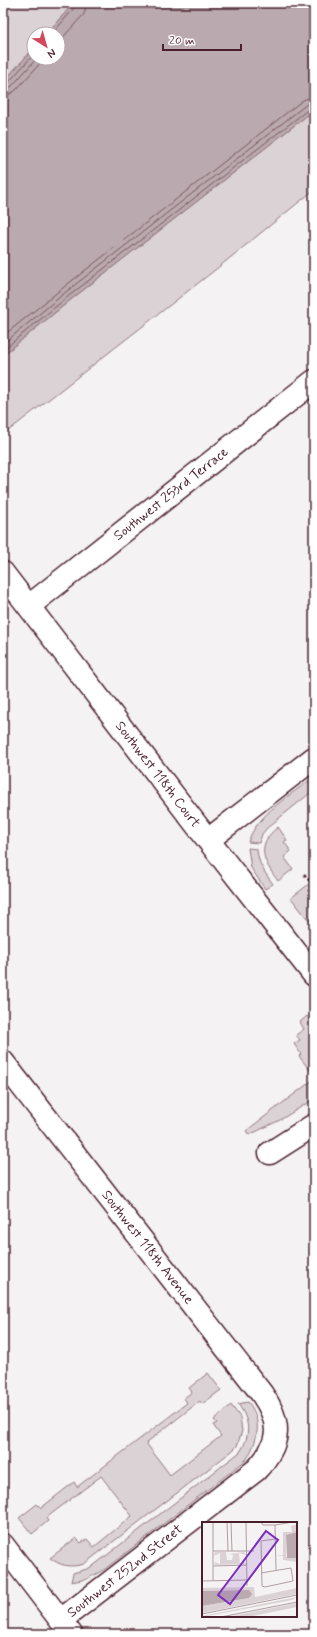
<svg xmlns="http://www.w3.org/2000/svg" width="317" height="1637" viewBox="0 0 317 1637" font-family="Mynerve,sans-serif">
<rect width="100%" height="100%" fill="#f4f2f2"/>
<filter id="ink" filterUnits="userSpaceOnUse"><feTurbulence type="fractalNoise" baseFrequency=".025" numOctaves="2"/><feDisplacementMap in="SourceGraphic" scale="8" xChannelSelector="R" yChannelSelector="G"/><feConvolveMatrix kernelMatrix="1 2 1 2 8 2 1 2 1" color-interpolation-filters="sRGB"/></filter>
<g filter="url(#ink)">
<path fill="#dbd2d5" stroke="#927880" d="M3 3H74L46 34H34V48L3 82Z
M314 110V190L215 270 3 435V355L73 298Z
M314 777V790L267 828 262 834 259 843 248 842C257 814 292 794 314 777Z
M278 827 287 840 284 842 291 851 284 857 293 869 278 881C263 861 255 845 278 827Z
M248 848 257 849C258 864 265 873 273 884L265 889 251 868Z
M309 884 314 890V927L291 898Z
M307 1016 314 1025V1071L312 1073 299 1056 301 1054 294 1044 300 1040 296 1035 304 1029 300 1022Z
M314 1079V1099L280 1120 249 1135 246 1131Z
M208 1373 221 1390 202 1404 200 1401 146 1443 170 1475 221 1436 213 1425 217 1423 214 1420 231 1405 240 1417 242 1431 237 1446 232 1451 84 1564C70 1568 61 1566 50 1558L76 1538 81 1543 87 1539 94 1547 132 1516 101 1476 46 1518 48 1521 32 1534 19 1518 37 1504 41 1508 74 1482 77 1487 187 1403 184 1398 192 1392 189 1388Z
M248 1402C263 1420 258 1441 246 1460L105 1569 87 1579 71 1582 73 1573 87 1569 93 1566 240 1452C251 1435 250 1420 238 1404Z"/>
<path fill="#baa9ae" stroke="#8d727a" d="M74 3H314V110L73 298 3 355V82L34 48V58H58V34H46Z"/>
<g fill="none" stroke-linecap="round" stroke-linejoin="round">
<path stroke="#77565f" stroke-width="1" d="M52 34 75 7 76 3
M58 43 84 14 87 3
M3 84 8 83 34 54
M3 89 11 87 37 58
M3 95 10 94 15 91 45 58
M3 336 64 287 303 100 314 96
M3 344 67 291 307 104 314 102
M3 350 70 295 310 108 314 107"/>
<g stroke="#4a1f2b" stroke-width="25">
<g id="minor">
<path id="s1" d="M3 573 208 840 314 975"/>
<path id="s2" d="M29 606 314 381"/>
<path d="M208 840 314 758"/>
<path id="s3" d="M3 1062 262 1394C282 1423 281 1444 256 1470L61 1620"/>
<path d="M270 1153 314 1125"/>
<path d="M3 1545 71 1634"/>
</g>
</g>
<path stroke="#4a1f2b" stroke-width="2.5" stroke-dasharray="3 3" stroke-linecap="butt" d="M304 874 314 886"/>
<use href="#minor" stroke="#fff" stroke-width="22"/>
</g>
</g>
<g text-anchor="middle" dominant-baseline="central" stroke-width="3.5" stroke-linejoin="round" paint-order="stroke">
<g font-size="14" fill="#4a1f2b" stroke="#fff">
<text stroke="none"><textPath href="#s2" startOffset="181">Southwest 253rd Terrace</textPath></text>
<text stroke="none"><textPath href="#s1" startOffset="254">Southwest 118th Court</textPath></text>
<text stroke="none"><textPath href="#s3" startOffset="235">Southwest 118th Avenue</textPath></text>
<text transform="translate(125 1571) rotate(-38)">Southwest 252nd Street</text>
</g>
</g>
<g transform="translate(202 1522)">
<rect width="95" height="95" fill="#f4f2f2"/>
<path d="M95 2V10L84 13V35L95 36V40L81 38V34L75 33H81V10H90L89 4ZM13 30H24L25 38H30L31 33 28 32 42 30 44 33 37 31 38 42 44 41 42 42 13 43 12 40 18 42V31L12 34ZM52 65 53 75 95 66V72L0 91V84L47 76V68L0 69V66ZM95 75 90 78 0 95V94ZM95 81V85L46 95H26Z" fill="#dbd2d5"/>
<path d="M95 10V36H85L84 13ZM47 68 50 72 47 76 0 84V69Z" fill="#baa9ae"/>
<path fill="none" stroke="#b09ea2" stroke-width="1" d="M11 0V58M25 0 26 29M29 0 30 29M44 0 45 64M59 0 61 3H73L91 0M73 3 74 48M11 29H52M11 44 45 43M59 51 89 46 91 59 63 65 60 64 59 19 73 17M0 59 45 58M0 92 95 73M19 95 95 80"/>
<path fill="#7b2cbf" fill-opacity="0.15" stroke="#7b2cbf" stroke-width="2" d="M64 9 76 18 28 82 16 73Z"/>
<rect width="95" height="95" fill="none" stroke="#4a1f2b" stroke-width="2"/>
</g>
<rect width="317" height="1637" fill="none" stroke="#fff" stroke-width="16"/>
<rect x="8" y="8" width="301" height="1621" fill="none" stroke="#4a1f2b" stroke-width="1.5" filter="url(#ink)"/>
<g transform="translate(46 46) rotate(143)"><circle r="19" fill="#ffffff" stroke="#b7a5aa"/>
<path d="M0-3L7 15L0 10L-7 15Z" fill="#d1495b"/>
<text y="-6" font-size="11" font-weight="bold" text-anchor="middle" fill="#4a1f2b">N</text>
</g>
<path d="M163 44v6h78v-6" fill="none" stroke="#4a1f2b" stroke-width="2"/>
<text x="169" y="44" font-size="12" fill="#4a1f2b" stroke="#ffffff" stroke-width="3" paint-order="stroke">20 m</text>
</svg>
